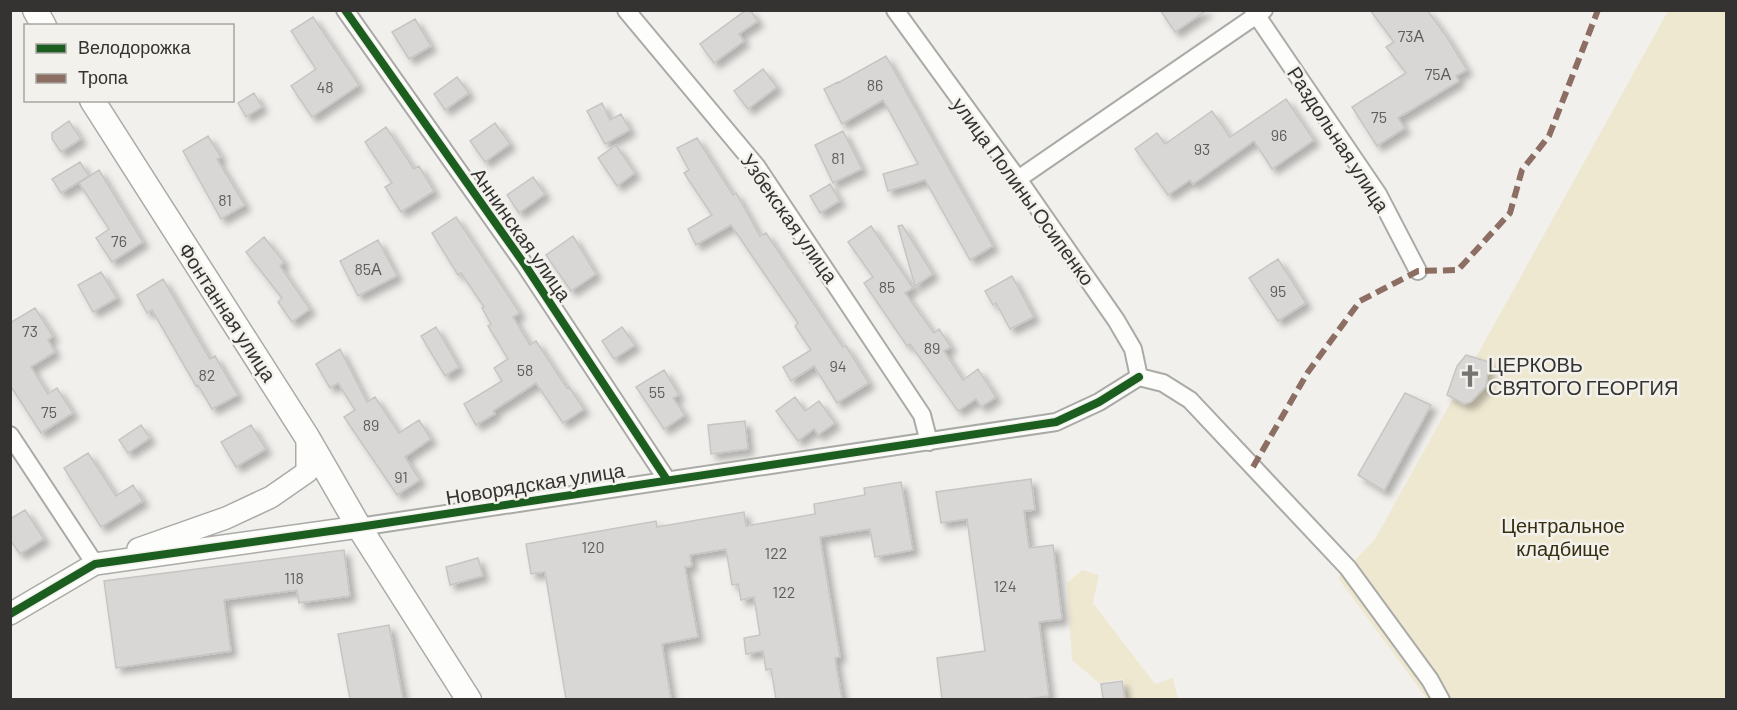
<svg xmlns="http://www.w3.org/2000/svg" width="1737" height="710" viewBox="0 0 1737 710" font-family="Barlow,sans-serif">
<defs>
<filter id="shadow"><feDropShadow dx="5.5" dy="5.5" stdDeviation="3" flood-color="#0004"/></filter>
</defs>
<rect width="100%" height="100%" fill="#f1f0ed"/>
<path fill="#efe8d1" d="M1668 11H1726V699H1427L1338 578 1375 539Z
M1082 570 1099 575 1093 603 1155 684 1173 678 1178 699H1127L1123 679 1099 683 1072 660 1067 583Z"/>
<path fill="#d8d7d5" stroke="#c6c5c3" stroke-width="1.5" filter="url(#shadow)" d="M746 10H750L758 21 739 34 744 41 714 63 700 44Z
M1160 10H1207L1175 32Z
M1370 10H1427L1447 37 1467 70 1456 76 1459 81 1398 118 1405 128 1377 146 1352 107 1406 73 1386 47 1394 42Z
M313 17 359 85 312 117 291 86 316 69 291 31Z
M415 19 431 46 409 59 392 32Z
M886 56 993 246 970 260 925 180 888 191 883 174 918 164 883 100 842 124 824 89 838 82V83Z
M763 69 777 87 748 109 734 91Z
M457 77 469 93 445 110 434 94Z
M254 93 262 107 246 117 238 103Z
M1286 99 1314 140 1272 169 1254 141 1193 184 1190 180 1168 195 1135 149 1157 133 1165 144 1212 111 1230 137Z
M602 103 610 120 621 114 630 130 605 144 587 111Z
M69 121 81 139 61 152 52 139V133Z
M495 123 510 144 485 162 470 141Z
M386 127 414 169 419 166 434 191 401 212 385 187 392 183 365 142Z
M843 131 862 169 833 183 815 145Z
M208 136 221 157 217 159 245 205 221 219 183 151Z
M697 138 733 195 736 193 760 236 766 233 843 347 846 346 869 383 837 403 814 366 791 381 783 367 811 350 795 326 798 323 731 225 696 245 688 229 712 215 684 173 689 170 677 148Z
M616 145 635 173 617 186 598 158Z
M80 162 89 176 61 193 52 179Z
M99 170 143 242 112 262 96 238 109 229 79 183Z
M533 177 545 194 519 213 507 195Z
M830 184 840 201 820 213 810 196Z
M456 217 520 313 513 317 530 345 536 341 567 388 569 387 584 409 563 423 536 383 493 411 495 414 476 425 464 404 502 381 494 368 508 359 488 326 491 324 482 308 484 307 461 273 458 275 432 233Z
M902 225 933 274 915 286 898 226Z
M871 226 913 288 905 293 934 333 939 329 951 347 944 351 963 380 978 369 996 397 981 407 976 399 958 411 910 344 907 346 864 283 873 277 848 242Z
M573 236 596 274 571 291 546 255Z
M264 237 284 262 280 266 310 309 292 322 278 302 282 298 246 252Z
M378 240 397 276 358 296 340 261Z
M1278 259 1306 303 1278 321 1249 278Z
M101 272 117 298 93 312 78 285Z
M1012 276 1034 317 1010 329 996 303 993 305 985 291Z
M163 279 210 359 215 356 238 395 212 409 198 385 196 386 152 310 147 313 137 295Z
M35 308 53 336 48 340 55 352 31 367 48 394 57 388 73 413 41 433 10 385V323Z
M436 327 459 367 445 376 421 336Z
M622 327 635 345 614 359 602 341Z
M340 349 367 402 375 397 399 433 419 420 431 439 405 457 420 480 397 495 344 417 355 410 338 383 330 388 316 364Z
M1466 355 1489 362 1486 386 1471 402 1464 404 1447 395 1457 366Z
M664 370 679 395 673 398 685 415 664 429 636 387Z
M1405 393 1431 405 1384 491 1358 475Z
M795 397 805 411 819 401 835 423 818 435 814 429 798 441 776 411Z
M745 421 748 449 711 454 708 425Z
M141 425 150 438 128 453 119 440Z
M251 425 266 449 236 467 221 442Z
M88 453 116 496 133 485 143 501 101 527 64 468Z
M1031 479 1035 510 1024 511 1029 548 1053 545 1062 619 1039 622 1049 696 1026 699H942L937 658 985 651 967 519 941 523 936 492Z
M901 482 913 550 875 557 870 529 820 537 840 657 835 658 842 699H776L771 669 766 670 763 651 746 654 744 638 760 635 754 597 741 600 738 584 732 585 726 549 690 555 692 566 685 567 698 637 662 644 671 699H566L545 572 531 574 526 544 656 521 657 527 744 512 746 526 815 514 814 504 865 495 864 488Z
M25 510 44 539 20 554 10 540V519Z
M344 550 350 596 299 603 297 590 224 600 231 651 116 668 104 581Z
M478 558 483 576 450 585 446 567Z
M389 625 403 699H350L338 634Z
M1122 681 1125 699H1103L1101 684Z"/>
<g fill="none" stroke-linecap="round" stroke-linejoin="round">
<g stroke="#aaaaa7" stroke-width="20">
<path id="minor" d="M345 10 525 265 667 480
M626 10 757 167 922 415 929 442
M895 10 1018 179 1116 320 1133 349 1139 377
M1253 10 1378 194 1418 271
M1018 179 1264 10
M1139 377 1163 383 1190 400 1348 568 1430 680 1441 700
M10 435 95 564
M359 527 1056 422 1099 402 1139 377"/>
</g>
<g stroke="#aaaaa7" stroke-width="24">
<path id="tertiary" d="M138 549 226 518 271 497 307 472V437
M10 614 95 564 359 527"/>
</g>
<g stroke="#aaaaa7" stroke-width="27">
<path id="secondary" d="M35 10 44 26
M92 100 307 437 359 527 469 700"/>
</g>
<use href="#minor" stroke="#fdfdfc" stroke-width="16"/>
<use href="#tertiary" stroke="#fdfdfc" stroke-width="21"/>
<use href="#secondary" stroke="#fdfdfc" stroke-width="24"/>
<path stroke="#8d6e63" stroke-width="6" stroke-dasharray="12 6" stroke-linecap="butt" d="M1253 467 1308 372 1360 301 1418 271 1458 270 1510 213 1522 170 1549 136 1598 10"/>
<g stroke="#f3f1eb" stroke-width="11">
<path id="cycleway" d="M345 10 525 265 667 480
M10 614 95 564 359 527 1056 422 1099 402 1139 377"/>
</g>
<use href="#cycleway" stroke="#1b5e20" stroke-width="8"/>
</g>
<defs>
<g id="church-bare" transform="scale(1.8)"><path d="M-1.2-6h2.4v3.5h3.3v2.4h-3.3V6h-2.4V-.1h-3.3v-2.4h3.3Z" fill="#767573" stroke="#f3f1eb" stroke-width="2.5" paint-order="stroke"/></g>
</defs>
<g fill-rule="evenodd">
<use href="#church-bare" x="1470" y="376"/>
</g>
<g text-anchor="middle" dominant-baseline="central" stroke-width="5" stroke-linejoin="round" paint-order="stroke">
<g font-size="16" fill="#5e5d5b">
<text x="1411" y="35">73А</text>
<text x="1438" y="73">75А</text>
<text x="875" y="84">86</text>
<text x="325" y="86">48</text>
<text x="1379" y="116">75</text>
<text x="1279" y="134">96</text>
<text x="1202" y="148">93</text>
<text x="838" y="157">81</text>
<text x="225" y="199">81</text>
<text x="119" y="240">76</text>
<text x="368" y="268">85А</text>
<text x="887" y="286">85</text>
<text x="1278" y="290">95</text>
<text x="30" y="330">73</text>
<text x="932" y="347">89</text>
<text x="838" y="365">94</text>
<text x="525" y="369">58</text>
<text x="207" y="374">82</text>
<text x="657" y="391">55</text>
<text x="49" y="411">75</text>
<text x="371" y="424">89</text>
<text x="401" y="476">91</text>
<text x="593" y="546">120</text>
<text x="776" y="552">122</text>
<text x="294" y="577">118</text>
<text x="1005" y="585">124</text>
<text x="784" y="591">122</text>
</g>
<g font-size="20" fill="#343331" stroke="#f3f1eb">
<text transform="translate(1339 139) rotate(57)">Раздольная улица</text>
<text transform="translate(1024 191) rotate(54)">улица Полины Осипенко</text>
<text transform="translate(790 218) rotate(55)">Узбекская улица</text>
<text transform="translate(522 234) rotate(55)">Аннинская улица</text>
<text transform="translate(228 312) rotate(57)">Фонтанная улица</text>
<text transform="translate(535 483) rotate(-9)">Новорядская улица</text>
</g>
<g font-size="20" fill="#343331" stroke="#f3f1eb" text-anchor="start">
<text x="1488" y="364">ЦЕРКОВЬ<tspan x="1488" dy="23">СВЯТОГО ГЕОРГИЯ</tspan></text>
</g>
<g font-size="20" fill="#382f11" stroke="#f3f1eb">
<text x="1563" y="525">Центральное<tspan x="1563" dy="23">кладбище</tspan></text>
</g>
</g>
<rect width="1737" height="710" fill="none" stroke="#343331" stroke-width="24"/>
<rect x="24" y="24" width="210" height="78" fill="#f3f1eb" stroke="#a7a5a1" stroke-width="1.5"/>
<rect x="36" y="44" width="30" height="9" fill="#1b5e20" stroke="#a7a5a1" stroke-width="1.5"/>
<text x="78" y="54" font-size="18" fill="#343331">Велодорожка</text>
<rect x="36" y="74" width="30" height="9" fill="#8d6e63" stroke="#a7a5a1" stroke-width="1.5"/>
<text x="78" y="84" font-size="18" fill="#343331">Тропа</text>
</svg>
